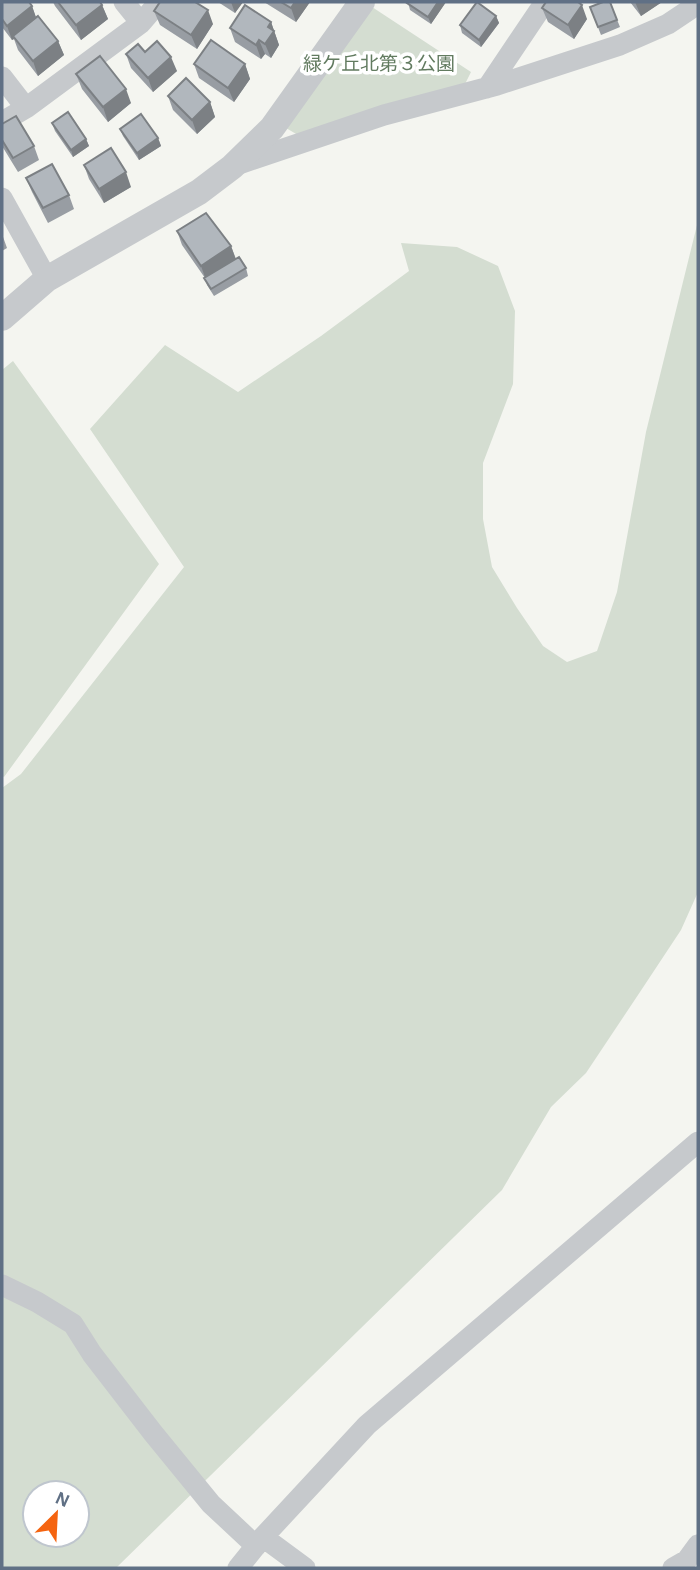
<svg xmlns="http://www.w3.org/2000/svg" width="700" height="1570" viewBox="0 0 700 1570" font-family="'Alegreya Sans','Noto Sans JP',sans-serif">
<rect width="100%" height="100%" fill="#f4f5f0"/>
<path fill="#d4ddd1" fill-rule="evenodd" d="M369 5 471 72 464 86 303 138 286 128Z
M698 221V892L681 930 640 992 586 1073 551 1107 502 1190 116 1568H2V788L21 774 184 567 90 429 165 345 238 392 321 336 409 271 401 243 457 247 498 266 515 311 513 384 483 463V519L492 567 517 608 543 646 567 662 597 651 617 592 646 432ZM35 1493H77V1535H35Z
M13 361 159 564 4 777 2 776V370Z"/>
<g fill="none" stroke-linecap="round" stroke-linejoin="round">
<path stroke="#c6c9cc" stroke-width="21" d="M124 2 141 23
M2 77 26 108
M487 88 545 2
M2 122 26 108 141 23 159 2
M236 165 384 115 497 85 620 45 668 24 698 4
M2 198 47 279
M2 1285 37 1302 73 1324 92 1354 153 1433 211 1504 256 1546
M263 1537 305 1568
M238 1568 263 1537 367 1425 698 1142
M673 1568 687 1560 698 1545"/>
<path stroke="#c6c9cc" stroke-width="26" d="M2 318 47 279 199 192 232 167 272 128 362 2"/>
</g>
<path fill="#989da3" d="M2 2 32 6 36 18 58 41 64 55 38 76 18 50 14 39 12 40 2 27Z
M53 2H100L102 5 108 19 81 40 55 6Z
M218 2H243L235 13Z
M264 2H310L296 22Z
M408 2H446L431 24 410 10Z
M610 2 620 27 601 35 590 7Z
M630 2H662L641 16Z
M542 8 587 19 574 39 548 22Z
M154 11 213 24 197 49 160 25Z
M496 16 499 23 481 47 462 33 460 25Z
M271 22 279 45 271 58 265 54 261 59 235 42 230 28Z
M145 52 177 71 153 92 131 68 126 54Z
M194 64H245L250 79 234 102 199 78Z
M76 74 131 103 108 122 82 89Z
M168 96 210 102 215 117 197 134 173 110Z
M52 123 86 139 89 146 73 157 55 131Z
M2 124 34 146 39 160 18 172 2 146Z
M120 129 158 138 161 146 139 160 123 136Z
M84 165 131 187 104 203 89 179Z
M26 178 69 195 74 209 48 223 32 192Z
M177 231 231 246 236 259 246 268 248 276 214 296 207 285 205 278 182 245Z
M2 234 7 248 2 251Z"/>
<path fill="#7c8084" d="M231 2H243L235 13Z
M295 2H310L296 22 291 8Z
M438 2H446L431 24 428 17Z
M635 2H662L641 16Z
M102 5 108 19 81 40 76 25Z
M582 5 587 19 574 39 568 25Z
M32 6 37 20 13 36 14 39 12 40 7 26Z
M208 10 213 24 197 49 191 35Z
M496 16 499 23 481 47 479 40Z
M271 22 279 45 271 58 265 44 268 27Z
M259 40 265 54 261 59 256 45Z
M58 41 64 55 38 76 33 61Z
M171 57 177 71 153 92 148 78Z
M245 64 250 79 234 102 228 88Z
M126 89 131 103 108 122 103 107Z
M210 102 215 117 197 134 192 120Z
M158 138 161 146 139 160 137 153Z
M86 139 89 146 73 157 71 150Z
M126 172 131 187 104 203 99 189Z
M231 246 236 260 206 280 201 266Z"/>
<path fill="#b1b7bd" stroke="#7c8084" stroke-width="2" d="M2 2H29L32 6 7 26 2 19Z
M58 2H100L102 5 76 25Z
M160 2H195L208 10 191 35 154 11Z
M281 2H295L291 8Z
M408 2H438L428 17 407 3Z
M477 2 496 16 479 40 460 25Z
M546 2H578L582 5 568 25 542 8Z
M603 2H610L617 20 598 27 590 7Z
M245 5 271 22 268 27 274 31 265 44 259 40 256 45 230 28Z
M38 16 58 41 33 61 13 36Z
M211 40 245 64 228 88 194 64Z
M157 41 171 57 148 78 126 54 138 44 145 52Z
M100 56 126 89 103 107 76 74Z
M186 78 210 102 192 120 168 96Z
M68 112 86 139 71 150 52 123Z
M141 114 158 138 137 153 120 129Z
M16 116 34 146 13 158 2 140V124Z
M111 148 126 172 99 189 84 165Z
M52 164 69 195 43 208 26 178Z
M206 213 231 246 201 266 177 231Z
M239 257 246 268 211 289 204 278Z"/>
<g text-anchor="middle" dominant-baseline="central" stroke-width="7" stroke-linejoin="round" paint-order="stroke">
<g font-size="19" fill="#627b60" stroke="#fff">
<text x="379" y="64">緑ケ丘北第３公園</text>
</g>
</g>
<rect width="700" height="1570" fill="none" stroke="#607085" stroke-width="7"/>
<g transform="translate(56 1514) rotate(24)"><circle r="33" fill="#ffffff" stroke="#bfc6ce" stroke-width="2"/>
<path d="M0-5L12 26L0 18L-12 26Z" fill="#f56410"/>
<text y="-10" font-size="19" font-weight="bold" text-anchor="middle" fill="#607085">N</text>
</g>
</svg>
